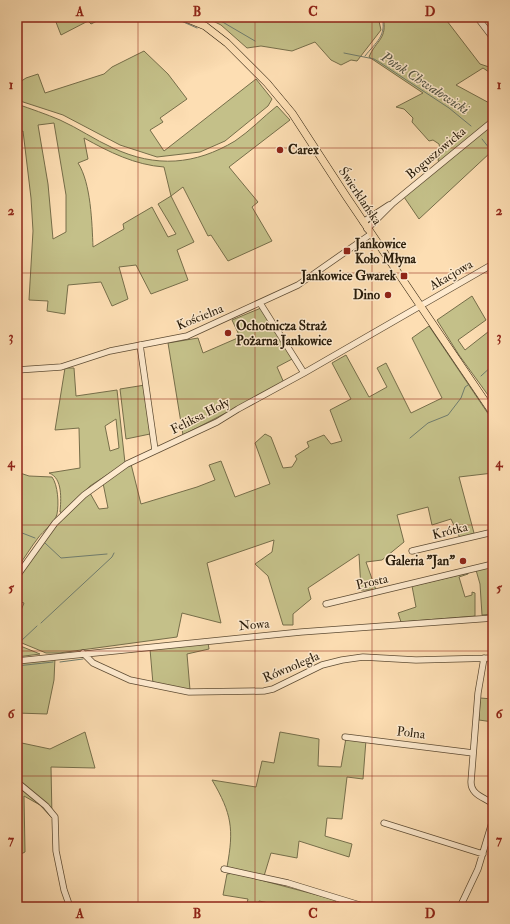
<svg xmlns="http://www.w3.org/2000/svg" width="510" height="924" viewBox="0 0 510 924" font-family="'IM FELL Double Pica',serif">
<rect width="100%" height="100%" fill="#fddeb3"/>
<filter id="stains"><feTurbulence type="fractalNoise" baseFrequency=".005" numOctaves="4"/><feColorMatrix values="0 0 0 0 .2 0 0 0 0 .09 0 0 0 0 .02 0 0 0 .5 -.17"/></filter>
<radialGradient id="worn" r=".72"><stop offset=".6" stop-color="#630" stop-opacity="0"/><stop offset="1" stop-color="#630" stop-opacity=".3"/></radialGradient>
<path fill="#c4c089" stroke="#766e4a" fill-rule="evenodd" d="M54 17H100L101 19 91 24 88 21 61 35Z
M205 17H378L381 30 357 61 351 60 341 65 331 60 315 42 292 51 261 46 247 48 221 25Z
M383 17H452L447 21 480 64 492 68 489 72 483 68 456 85 493 105V119L439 162 438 160 441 154 439 144 433 140 429 141 412 122 413 118 404 109 396 107 423 93 369 57C376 40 388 39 383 17Z
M144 51 168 74 187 99 160 118 163 122 150 130 164 151 256 79 272 99 268 106 225 141 200 152 157 157 120 145 63 115 17 100V84L26 78 38 74 45 93 104 74 112 67Z
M17 104C31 109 46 114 60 120 78 128 95 140 113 148 156 168 195 165 235 141 250 131 263 117 277 106L290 120 229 167 258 202 252 207 272 241 228 261 211 235 208 236 183 187 171 196 194 242 177 250 188 280 151 294 136 265 119 267 128 299 112 306 101 282 68 285 65 314 47 311 48 301 29 300 33 231 31 198 23 131 17 132ZM54 123 66 195V232L53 239 48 184 38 125ZM84 138C109 152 135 165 164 167L171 196 158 204 176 234 168 237 152 207 123 224 124 229 93 247C92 223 91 183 78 163L88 159Z
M493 124V154L491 152 419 219 404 197Z
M472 296 486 320 458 340 465 350 493 328V402L459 355 437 320Z
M261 308 294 358 277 367 284 383 183 435 168 343 198 338 203 353 240 337 232 320Z
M429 326 493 421V473L459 477 474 533 460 538 451 519 432 525 428 507 397 515 404 542 382 560 366 562 376 590H361L359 554 308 588 311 599 293 614V625H283L268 576 255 564 272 552 274 540 207 563 221 623 182 613 177 637 59 653H46L17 641V620L24 603 17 601V578L55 524 90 493 99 509 108 508 103 483 131 464 141 504 197 487 215 480 209 465 221 461 235 497 270 484 255 443 265 434 271 437 283 468 292 467 297 459 295 456 309 447 307 442 324 435 331 444 342 441 330 410 351 399 332 363 346 355 369 397 387 387 377 368 386 363 411 413 442 398 412 338Z
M65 368H74L76 396 117 390 125 463 90 486 62 513 60 512C61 500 63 478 49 473L80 468 79 428 55 430ZM116 419 119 448 110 451 105 426Z
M145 385 150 434 126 439 120 389Z
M17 472 29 476 52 477C58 485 59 504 57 514 55 523 43 531 38 538 31 547 25 557 18 567Z
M493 566V614L482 615 480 584 476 570Z
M468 573V574L459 577 465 597 472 595V592L475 593V616L401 622 398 613 416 607 412 586Z
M208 643 209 649 187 654 190 690 153 684 150 649Z
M18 645 40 654 17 657Z
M55 658 54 680 47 714 17 713V663Z
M480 698 493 699V722L479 720Z
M85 732 95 768 51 767 52 818 40 805 24 796 25 852 17 856V742L50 749Z
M280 732 319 739 318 766 341 767 346 738 366 740 363 779 347 777 342 819 327 818 325 836 352 844 349 857 299 841 297 858 271 853 264 876 227 867C234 829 232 814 212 780L256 787 262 761 274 763Z
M234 873 336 900 334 907H278L279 905 259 901 258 907H246L248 899 223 895 227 874Z"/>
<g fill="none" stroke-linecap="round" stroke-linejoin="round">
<path stroke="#707c6d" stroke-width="1" d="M172 17 197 28
M214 17 255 41
M344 53 374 59 379 62 449 108 471 126
M365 56C376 42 387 36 382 17
M482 139 493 153
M481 376 493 365
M410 438 428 423 448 415 461 398 465 387 468 385
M17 531 35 538
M45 543 61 558 107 554
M41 623 112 557 114 553
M21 641 37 626
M60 662 83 659
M17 666 53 662"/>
<g stroke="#5e4c34" stroke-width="7">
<path id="minor" d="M477 17 493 38
M363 222 389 205
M367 229 393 203 493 121
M260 303 304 373
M140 345 155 450
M17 370 61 367 110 351 187 336 298 285 371 234
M412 551 493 532
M17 576 55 523 84 495 127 464 217 422 238 409 304 373 493 264
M326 604 493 564
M83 653 93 663 130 680 189 692 264 691 273 689 322 665 342 660 363 657 416 660 493 658
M484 658 478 693 471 782C471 795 484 797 493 804
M17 661 301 632 493 618
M345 737 473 753
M17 782 46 806 55 817 56 851 64 890 70 907
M384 823 483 854
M224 869 288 883 366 907
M460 907 478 869 493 819"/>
</g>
<g stroke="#291c0a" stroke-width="8">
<path id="major" d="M183 17 205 26 227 43 267 83 292 113 346 196 493 413"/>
</g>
<use href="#minor" stroke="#feeace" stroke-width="5.5"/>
<use href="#major" stroke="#fddeb3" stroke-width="7"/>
</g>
<path fill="none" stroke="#8f2418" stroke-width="1" stroke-opacity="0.55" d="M138 17V907M255 17V907M372 17V907M17 148H493M17 273H493M17 399H493M17 525H493M17 651H493M17 776H493"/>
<g fill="#8f2418" stroke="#feeace" stroke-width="1.5">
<circle cx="280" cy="150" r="4"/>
<rect x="343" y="247" width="8" height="8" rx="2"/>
<rect x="400" y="272" width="8" height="8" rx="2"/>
<circle cx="388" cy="295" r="4"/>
<circle cx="228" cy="333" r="4"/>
<circle cx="463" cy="561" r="4"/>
</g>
<g text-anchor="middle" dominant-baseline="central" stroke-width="3" stroke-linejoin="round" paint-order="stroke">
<g font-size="13" font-weight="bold" fill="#291c0a" stroke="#feeace" text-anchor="start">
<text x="288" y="150">Carex</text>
<text x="355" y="244">Jankowice<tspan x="355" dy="15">Koło Młyna</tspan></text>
<text x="396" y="276" text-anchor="end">Jankowice Gwarek</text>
<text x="380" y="295" text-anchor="end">Dino</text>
<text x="236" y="326">Ochotnicza Straż<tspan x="236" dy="15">Pożarna Jankowice</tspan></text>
<text x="455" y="561" text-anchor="end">Galeria "Jan"</text>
</g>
<g font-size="13" fill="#291c0a" stroke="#feeace">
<text transform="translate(436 153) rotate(-40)">Boguszowicka</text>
<text transform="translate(360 196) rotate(56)">Świerklańska</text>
<text transform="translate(451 275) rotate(-30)">Akacjowa</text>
<text transform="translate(200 317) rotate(-22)">Kościelna</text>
<text transform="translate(200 416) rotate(-27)">Feliksa Hoły</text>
<text transform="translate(450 531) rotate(-14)">Krótka</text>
<text transform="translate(372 582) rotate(-13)">Prosta</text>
<text transform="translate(254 625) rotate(-5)">Nowa</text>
<text transform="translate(291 667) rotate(-23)">Równoległa</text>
<text transform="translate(411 733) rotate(7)">Polna</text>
</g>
<g font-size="14" font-style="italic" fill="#525444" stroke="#feeace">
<text transform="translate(425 83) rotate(33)">Potok Chwałowicki</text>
</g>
</g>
<rect width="510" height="924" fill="none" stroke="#fddeb3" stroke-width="44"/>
<rect x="22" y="22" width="466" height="880" fill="none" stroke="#8f2418" stroke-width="1.5"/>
<g font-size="13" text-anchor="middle" font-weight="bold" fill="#8f2418">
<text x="80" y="16">A</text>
<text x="197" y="16">B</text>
<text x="313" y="16">C</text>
<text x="430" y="16">D</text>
<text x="11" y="89">1</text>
<text x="499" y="89">1</text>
<text x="11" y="215">2</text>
<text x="499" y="215">2</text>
<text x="11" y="341">3</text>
<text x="499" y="341">3</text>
<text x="11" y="467">4</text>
<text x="499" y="467">4</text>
<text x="11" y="592">5</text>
<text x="499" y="592">5</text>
<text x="11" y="718">6</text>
<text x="499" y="718">6</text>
<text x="11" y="844">7</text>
<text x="499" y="844">7</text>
<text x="80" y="918">A</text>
<text x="197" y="918">B</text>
<text x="313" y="918">C</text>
<text x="430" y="918">D</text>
</g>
<rect width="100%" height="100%" filter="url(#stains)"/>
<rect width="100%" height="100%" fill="url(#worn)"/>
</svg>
